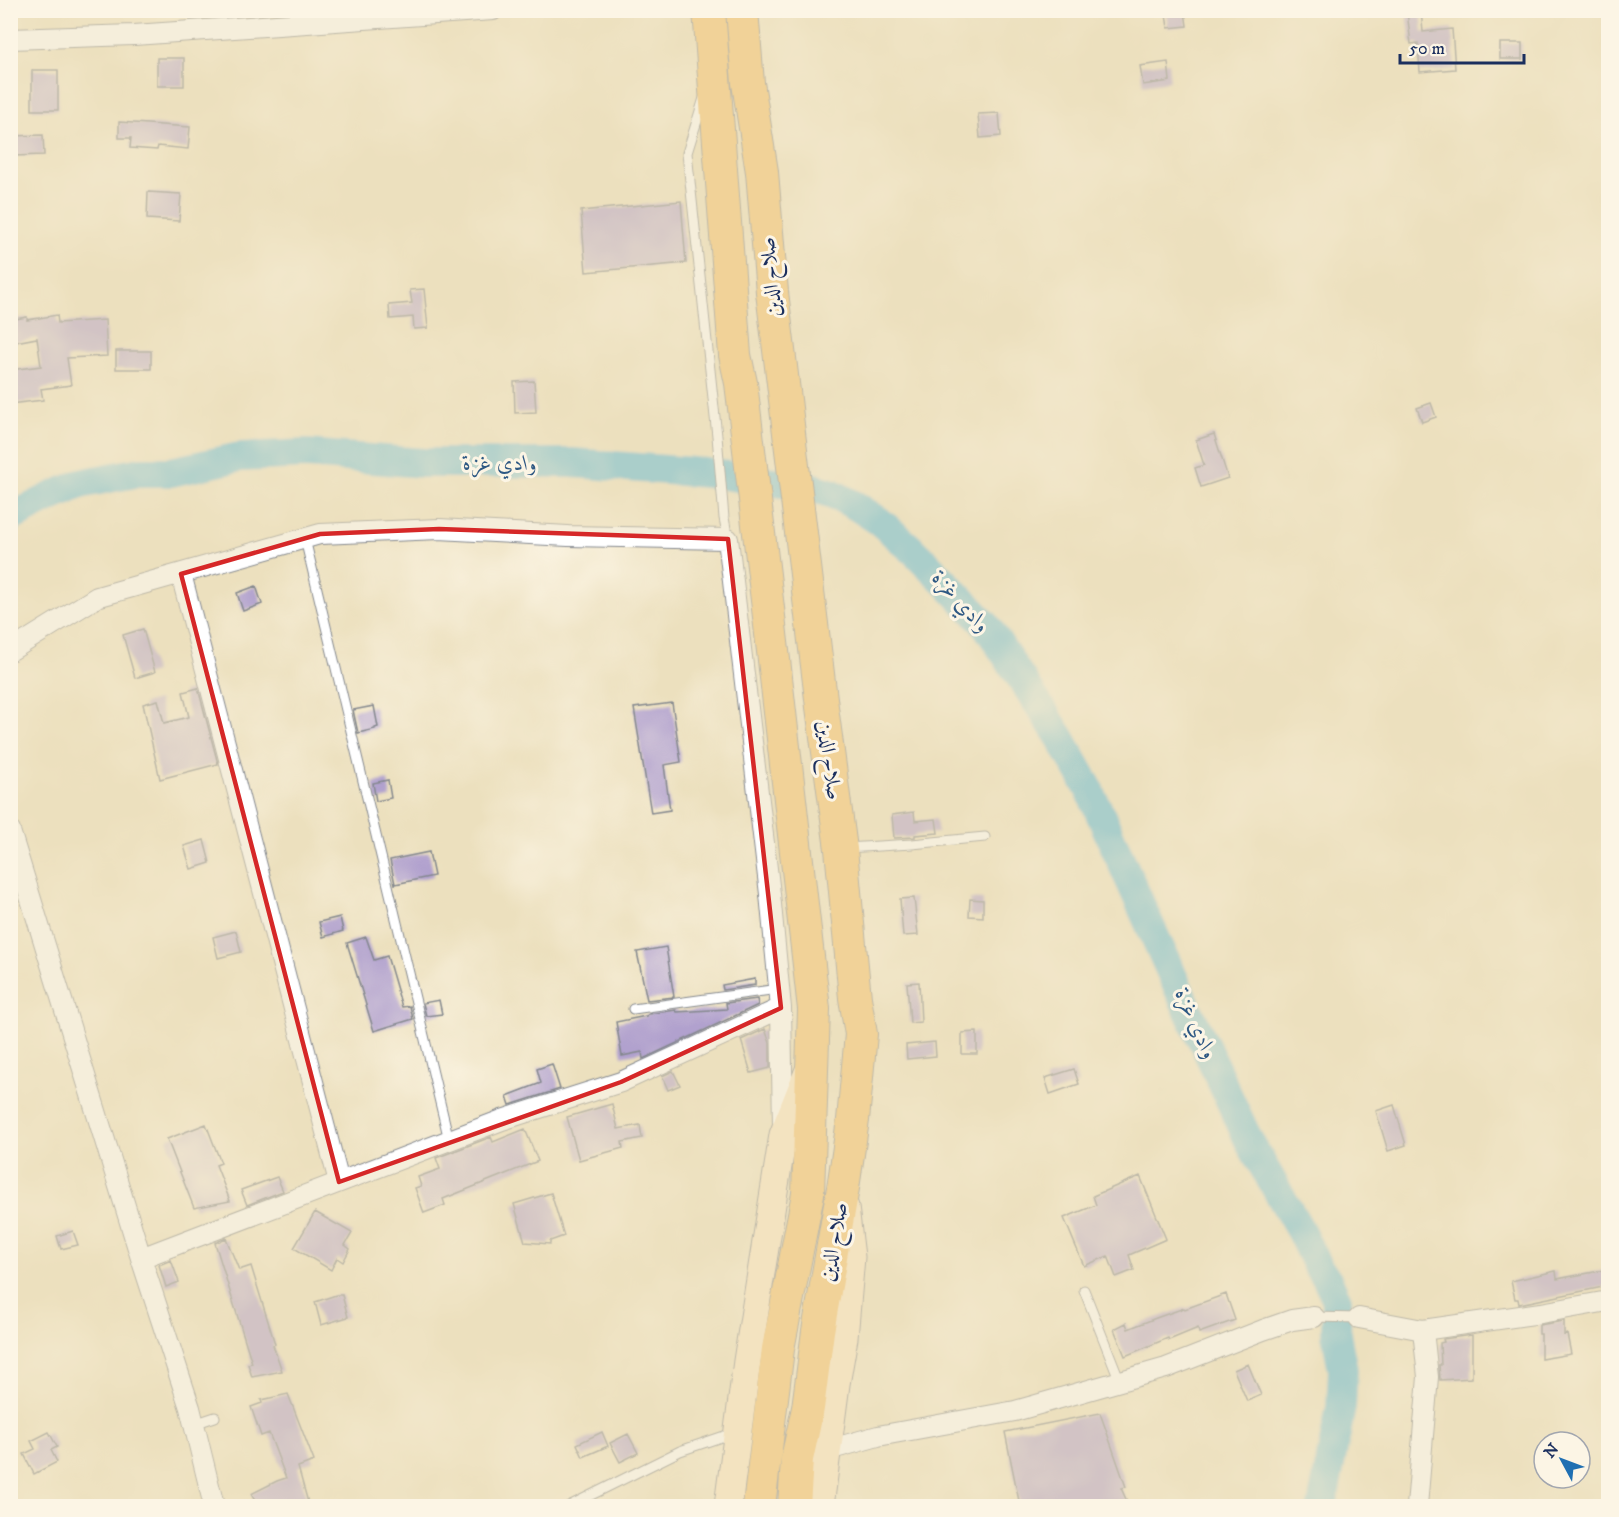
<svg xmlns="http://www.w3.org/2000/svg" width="1619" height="1517" viewBox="0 0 1619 1517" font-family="'IM FELL DW Pica',Amiri,serif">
<rect width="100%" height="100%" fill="#fcf5e5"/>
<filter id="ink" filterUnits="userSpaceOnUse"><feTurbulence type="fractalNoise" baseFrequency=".0167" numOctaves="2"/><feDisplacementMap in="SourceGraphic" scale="12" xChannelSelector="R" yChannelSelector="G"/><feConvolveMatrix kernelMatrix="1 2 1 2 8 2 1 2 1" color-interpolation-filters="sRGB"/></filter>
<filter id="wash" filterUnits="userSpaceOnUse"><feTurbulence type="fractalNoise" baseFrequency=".008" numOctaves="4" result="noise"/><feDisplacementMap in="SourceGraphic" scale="24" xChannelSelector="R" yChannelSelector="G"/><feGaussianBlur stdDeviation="1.35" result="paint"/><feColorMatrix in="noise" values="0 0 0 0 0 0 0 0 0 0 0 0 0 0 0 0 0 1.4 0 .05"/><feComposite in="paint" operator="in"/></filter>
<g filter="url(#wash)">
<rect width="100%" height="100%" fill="#ece0be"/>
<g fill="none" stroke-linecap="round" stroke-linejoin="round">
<path stroke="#5ab8d9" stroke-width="30" d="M10 518 49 498 80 484 109 478 141 472H171L240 457 307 454 423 463H573L707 473 811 487 833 494 856 506 879 521 915 552 950 587 986 625 1060 737 1089 789 1173 977 1249 1141 1301 1232 1316 1264 1329 1283 1337 1300 1336 1334 1343 1370 1341 1407 1322 1506"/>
</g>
<g id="blocks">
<path fill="#b1a1ce" d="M1421 11 1423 32 1452 29 1455 69 1420 72 1418 43 1411 44 1407 12Z
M1185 12 1187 26 1168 28 1166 14Z
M1500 43H1522V59H1500Z
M157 58H184V86H157Z
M1168 62 1170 81 1143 85 1140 66Z
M32 70H58V110H32Z
M999 113 1001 136 980 138 978 114Z
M119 122 190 127 188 149 158 146 157 150 130 148 131 138H119Z
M43 135 44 155 12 156 11 136Z
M148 192 181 194 179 221 147 219Z
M681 201 686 263 586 272 581 211Z
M424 289 428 328 414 329 413 317 390 319 389 305 412 303 410 290Z
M57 315 58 323 105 320 107 356 67 358 71 385 41 389 43 400 10 404V370L41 366 37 338 10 343V320L27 317V320Z
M116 351H151V369H116Z
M534 381 536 412 515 413 514 382Z
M1431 403 1436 417 1422 422 1417 408Z
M1214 434 1228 478 1201 487 1195 468 1204 465 1196 440Z
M256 586 262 604 243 611 237 593Z
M143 629 155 672 135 678 123 635Z
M198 688 218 764 160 779 143 704 158 700 164 723 189 717 183 692Z
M672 703 681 762 664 765 670 810 651 813 634 708Z
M374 706 378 727 375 728V729L358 733 353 710Z
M388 780 391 798 376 801 373 783Z
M914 812 915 821 936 819 938 833 915 835V837L894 838 892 815Z
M204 840 210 863 191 869 184 846Z
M429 852 434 876 395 884 390 860Z
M914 898 918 935 903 936 900 899Z
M970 899 983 900V917L969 916Z
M340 917 343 931 323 937 319 922Z
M236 931 241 952 218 958 213 937Z
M366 937 374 960 387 956 402 1007 410 1006 413 1019 374 1031 347 943Z
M666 947 674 997 647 1000 637 952Z
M755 979V985L723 990 722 985Z
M919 982 921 1022 910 1023 907 983Z
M757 999 758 1005 643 1059 642 1052 622 1056 616 1022 646 1016 649 1014 676 1010 677 1012 727 1009 726 1003Z
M439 1000 442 1014 426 1016 423 1003Z
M765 1029 770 1043V1068L751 1073 741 1040Z
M977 1032V1054H962V1033Z
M935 1042 936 1056 907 1059 906 1045Z
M552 1064 560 1089 510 1105 507 1096 541 1083 537 1069Z
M1074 1069 1079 1084 1050 1094 1045 1078Z
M673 1071 680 1085 668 1090 662 1076Z
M612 1104 618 1129 640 1125 642 1138 622 1142 623 1148 579 1160 567 1117Z
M1394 1105 1406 1145 1388 1151 1376 1111Z
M206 1124 221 1163 216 1165 230 1201 194 1208 167 1139Z
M525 1129 538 1161 443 1199 445 1205 424 1213 415 1188 421 1186 418 1177 440 1169 436 1158 491 1137 493 1142Z
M1140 1176 1166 1239 1129 1255 1134 1270 1116 1277 1108 1256 1084 1266 1064 1218 1096 1205 1093 1196Z
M277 1177 283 1191 247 1205 241 1190Z
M551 1193 564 1236 550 1241V1244L525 1242 514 1204Z
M315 1212 352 1233 345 1245 350 1249 343 1262 337 1258 331 1270 294 1248Z
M73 1231 78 1245 61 1249 57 1236Z
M226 1238 239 1270 251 1266 275 1344 273 1345 282 1371 252 1377 248 1364 252 1363 215 1243Z
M171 1260 179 1282 166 1287 159 1265Z
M1605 1270 1608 1286 1519 1304 1518 1299H1515L1511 1281 1556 1271 1557 1279Z
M1226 1294 1235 1320 1199 1333 1198 1328 1169 1340 1168 1338 1125 1356 1114 1329 1126 1323 1128 1329 1156 1318 1184 1308 1185 1309Z
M336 1295H342L348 1317 321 1325 315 1302Z
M1564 1321V1335L1567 1334 1571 1354 1541 1359V1334H1539V1325Z
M1472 1335V1378L1440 1380 1439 1365H1441L1440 1343 1444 1342 1443 1339Z
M1248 1364 1261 1395 1247 1401 1234 1370Z
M288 1394 314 1461 298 1467 309 1506H258L251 1494 277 1481 286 1478 269 1433 261 1436 251 1407 262 1403 261 1400Z
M1100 1413 1126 1487 1121 1488 1129 1506H1020L1005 1432Z
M49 1432 57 1447 51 1450 57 1462 34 1474 24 1454 35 1449 31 1441Z
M602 1432 608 1446 583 1457 577 1444Z
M628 1434 638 1453 620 1462 610 1443Z"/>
</g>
</g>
<g filter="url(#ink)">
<use href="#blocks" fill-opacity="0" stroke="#84888e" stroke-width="1.5"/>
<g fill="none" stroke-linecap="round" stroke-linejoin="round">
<g stroke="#84888e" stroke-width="11">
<path id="service" d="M704 98 687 153 717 436 724 518 728 539
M305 539 449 1140
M846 848 912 844 985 837
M633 1009 778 989
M1084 1290 1120 1381
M1314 1317 1359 1318
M194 1424 215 1417
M569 1506 680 1451 733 1433"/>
</g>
<g stroke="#84888e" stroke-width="22">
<path id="minor" d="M10 39 134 35 493 10
M181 574 339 1182
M10 651 97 597 320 534 439 529 568 536 728 539 770 894 781 1008 783 1127
M10 831 141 1258 190 1408 214 1506
M141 1258 502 1120 621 1082 781 1008
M1359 1318 1423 1330 1428 1377 1417 1506
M1423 1330 1541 1313 1608 1301
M817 1453 878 1436 1015 1411 1166 1368 1263 1330 1292 1320 1314 1317"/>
</g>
<g stroke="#84888e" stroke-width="29">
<path id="secondary" d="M728 1506 747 1361 783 1135 809 1070
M820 1506 836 1384 844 1338 851 1257 845 1207"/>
</g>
<g stroke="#84888e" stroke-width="34">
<path id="trunk" d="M709 10 735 355 741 383 770 625 814 1009 808 1194 778 1349 759 1506
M742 10 748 83 762 172 772 292 822 707 841 849 855 998 861 1034 853 1120 843 1188 818 1331 808 1408 797 1459 794 1506"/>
</g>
<use href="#service" stroke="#fff" stroke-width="9"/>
<use href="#minor" stroke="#fff" stroke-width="20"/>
<use href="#secondary" stroke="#fbe6c4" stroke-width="27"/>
<use href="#trunk" stroke="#f5c16b" stroke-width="32"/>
</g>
</g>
<path d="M0 0H1619V1517H0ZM439 529 728 539 781 1008 621 1082 339 1182 181 574 320 534Z" fill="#ece0be" fill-opacity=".55" fill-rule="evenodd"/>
<path fill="none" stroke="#d62828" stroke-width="4.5" stroke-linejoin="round" d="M439 529 728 539 781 1008 621 1082 339 1182 181 574 320 534Z"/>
<g text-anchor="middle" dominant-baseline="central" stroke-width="6" stroke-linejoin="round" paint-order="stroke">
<g font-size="21" fill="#1b2f5e" stroke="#fcf5e5">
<text transform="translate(771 277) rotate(-95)">صلاح الدين</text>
<text transform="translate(829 760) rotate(82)">صلاح الدين</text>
<text transform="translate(834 1242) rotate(-80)">صلاح الدين</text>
</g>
<g font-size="22" font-style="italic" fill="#2e5883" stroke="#fcf5e5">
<text x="500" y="463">وادي غزة</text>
<text transform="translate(961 602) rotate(48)">وادي غزة</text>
<text transform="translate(1196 1024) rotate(66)">وادي غزة</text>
</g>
</g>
<rect width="1619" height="1517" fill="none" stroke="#fcf5e5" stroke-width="36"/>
<g transform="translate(1562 1460) rotate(311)"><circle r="28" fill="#fcf5e5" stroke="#a2a6af" stroke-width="1.5"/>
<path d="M0-4.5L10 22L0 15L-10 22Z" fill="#1f6fb2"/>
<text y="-9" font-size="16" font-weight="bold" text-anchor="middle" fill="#1b2f5e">N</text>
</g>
<path d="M1400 54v9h124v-9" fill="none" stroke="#1b2f5e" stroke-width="3"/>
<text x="1409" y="54" font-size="18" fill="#1b2f5e" stroke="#fcf5e5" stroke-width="4.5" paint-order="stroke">50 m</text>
</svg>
